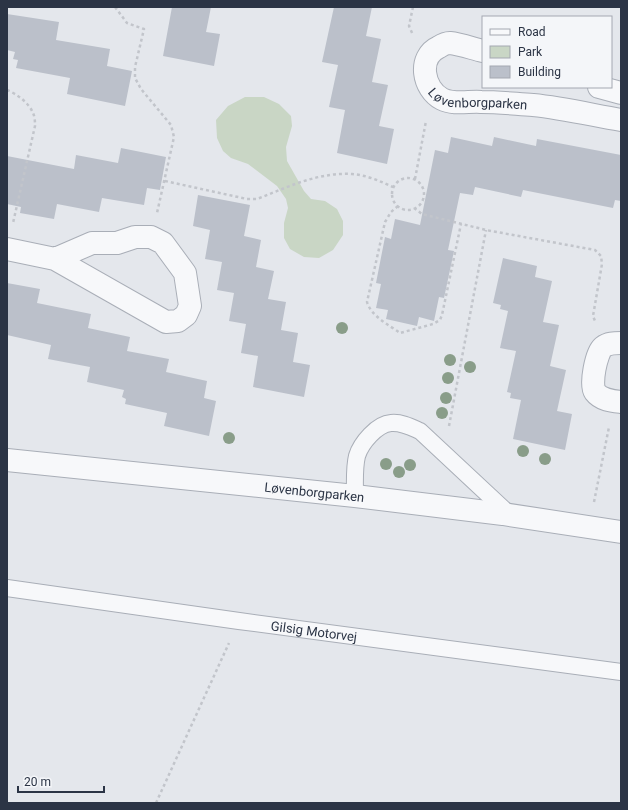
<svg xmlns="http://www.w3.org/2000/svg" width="628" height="810" viewBox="0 0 628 810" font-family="Roboto,sans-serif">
<rect width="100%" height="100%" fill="#e4e7ec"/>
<path fill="#c9d6c5" d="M245 97H264L279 104 291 116 292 126 286 147 287 161 304 191 311 199 325 201 337 209 343 221V235L333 250 319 258 304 257 290 249 284 238V223L288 208 286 199 277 186 248 164 231 158 223 151 217 138 216 120 228 106Z"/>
<path fill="#bbc0ca" d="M172 7H211L206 32 220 34 214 66 163 56Z
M334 7H372L366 36 381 39 372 82 388 85 379 126 394 129 387 164 337 153 345 110 329 107 338 65 322 62Z
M7 14 59 22 56 40 110 49 107 66 132 71 125 106 67 94 70 78 16 68 18 60 13 59 15 52 7 50Z
M451 137 492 146 494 137 536 146 537 139 621 155V201L615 200 613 208 523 190 521 197 475 187 473 195 460 193 448 250 454 251 444 298 439 297 434 321 419 317 417 326 386 319 388 310 376 308 381 284 376 283 385 237 391 239 395 219 420 225 435 150 448 153Z
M121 148 166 157 160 190 147 188 144 205 102 198 99 212 57 204 54 219 20 213 21 207 7 204V156L74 169 76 155 118 163Z
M198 195 250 205 244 236 261 240 256 267 274 271 268 299 286 302 281 330 298 333 293 362 310 365 304 397 253 387 258 356 241 353 246 324 229 321 234 293 217 290 222 262 205 259 210 230 193 226Z
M503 258 537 266 535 277 552 281 543 322 559 325 550 366 566 370 557 411 572 414 565 450 513 439 521 400 510 398 511 393 507 392 516 351 500 348 508 311 500 309 501 305 493 303Z
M7 283 40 289 37 303 91 314 88 328 130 337 127 351 169 359 166 372 207 381 204 398 216 401 209 436 164 426 167 413 125 404 126 399 122 397 124 390 87 382 90 367 48 359 51 345 7 335Z"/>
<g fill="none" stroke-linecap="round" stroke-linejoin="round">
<g stroke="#a9aeb7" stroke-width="18">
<g id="service">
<path d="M355 496C355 483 354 468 357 456 361 443 377 424 391 423 402 422 411 427 420 431L510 515"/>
<path id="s1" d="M7 588 239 621 621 672"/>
</g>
</g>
<g stroke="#a9aeb7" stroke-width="24">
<g id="minor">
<path id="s2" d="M483 51C474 49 460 44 450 43 447 43 442 45 439 47 417 57 423 89 442 99 454 105 469 101 481 102 499 102 516 104 533 105 563 108 592 115 621 120"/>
<path d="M599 87 621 93"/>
<path d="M7 249 55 259 92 243H117L135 237H151L163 243 185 273 190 306 186 315 178 321 166 322 55 259"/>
<path d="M621 343C614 343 608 343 603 347 596 353 590 385 595 392 601 400 612 401 621 402"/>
<path id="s3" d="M7 460 355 496 503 514 621 532"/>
</g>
</g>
<path stroke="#c2c5cb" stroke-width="2.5" stroke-dasharray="3 3" stroke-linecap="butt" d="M115 7 127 23 144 29 135 67V78L141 89 171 125 174 137 157 213
M413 7 409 26 413 35
M7 90C17 94 29 103 33 113 35 117 35 122 35 126L13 223
M392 194a16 16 0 1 1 32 0a16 16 0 1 1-32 0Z
M415 179 426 121
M165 181 247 199H257C288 187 318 172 352 174 366 175 380 181 393 187
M398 206 391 212 385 222 367 302C371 316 389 325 400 333L433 324 440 320 442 315 461 224
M414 208 422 214 486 230 595 250 601 256 602 264 593 316 595 321
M449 426 486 230
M594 502 609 427
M156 803 229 643"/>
<use href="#service" stroke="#f7f8fa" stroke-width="16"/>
<use href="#minor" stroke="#f7f8fa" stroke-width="22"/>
</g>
<g fill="#899d89">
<circle cx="342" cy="328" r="6"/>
<circle cx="450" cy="360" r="6"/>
<circle cx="470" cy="367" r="6"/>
<circle cx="448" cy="378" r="6"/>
<circle cx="446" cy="398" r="6"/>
<circle cx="442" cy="413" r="6"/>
<circle cx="229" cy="438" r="6"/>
<circle cx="523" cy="451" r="6"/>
<circle cx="545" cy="459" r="6"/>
<circle cx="386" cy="464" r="6"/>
<circle cx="410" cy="465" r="6"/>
<circle cx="399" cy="472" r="6"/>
</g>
<g text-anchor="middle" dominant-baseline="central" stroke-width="3.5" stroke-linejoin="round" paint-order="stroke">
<g font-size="13" fill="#2b3445" stroke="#f4f6f9">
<text stroke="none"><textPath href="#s2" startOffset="145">Løvenborgparken</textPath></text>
<text stroke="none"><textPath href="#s3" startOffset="309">Løvenborgparken</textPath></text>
<text stroke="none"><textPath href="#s1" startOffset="310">Gilsig Motorvej</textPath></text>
</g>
</g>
<rect width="628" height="810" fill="none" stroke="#2b3445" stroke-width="16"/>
<rect x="482" y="16" width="130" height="72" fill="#f4f6f9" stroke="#a4a8b1"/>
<rect x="490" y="29" width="20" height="6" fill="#f7f8fa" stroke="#a4a8b1"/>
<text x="518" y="36" font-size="12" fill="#2b3445">Road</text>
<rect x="490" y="46" width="20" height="12" fill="#c9d6c5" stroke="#a4a8b1"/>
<text x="518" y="56" font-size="12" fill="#2b3445">Park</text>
<rect x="490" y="66" width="20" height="12" fill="#bbc0ca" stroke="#a4a8b1"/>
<text x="518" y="76" font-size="12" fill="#2b3445">Building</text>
<path d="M18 786v6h86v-6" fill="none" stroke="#2b3445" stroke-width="2"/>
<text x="24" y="786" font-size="12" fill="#2b3445" stroke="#f4f6f9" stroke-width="3" paint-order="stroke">20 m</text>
</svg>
